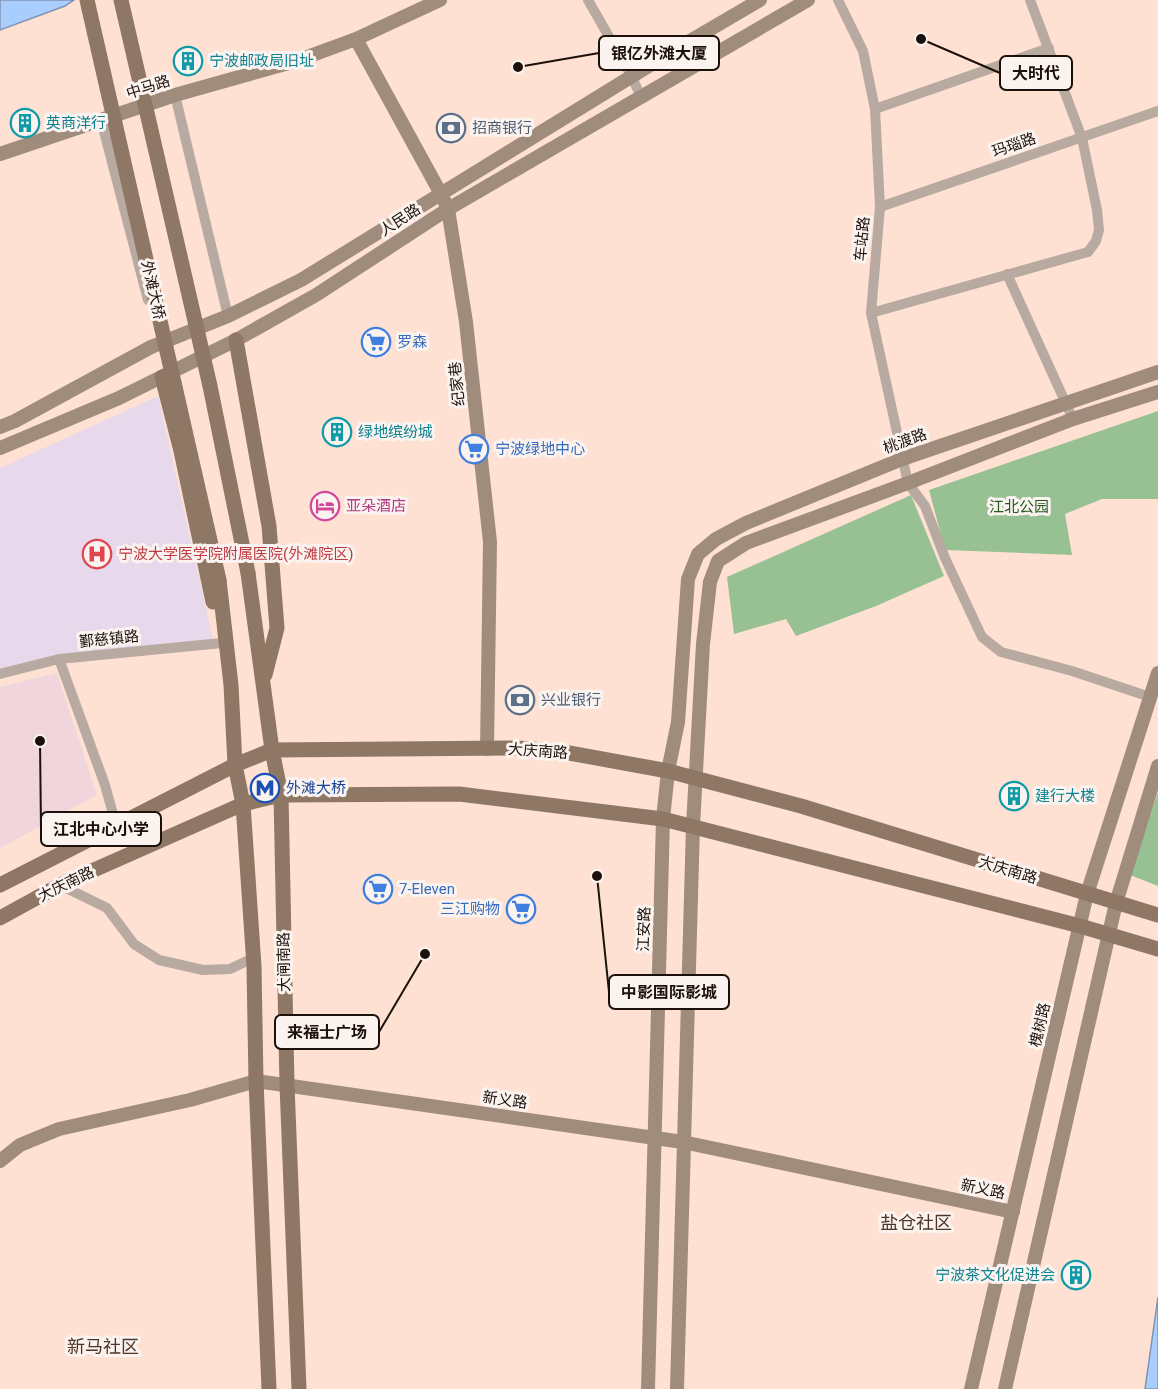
<svg xmlns="http://www.w3.org/2000/svg" width="1158" height="1389" viewBox="0 0 1158 1389" font-family="Roboto,'Noto Sans SC',sans-serif">
<rect width="100%" height="100%" fill="#fee1d2"/>
<path fill="#f0d6dc" d="M57 673 97 795 0 848V687Z"/>
<path fill="#e7d8eb" d="M158 396 213 640 0 670V468Z"/>
<path fill="#98c193" d="M1158 411V499H1102L1065 514 1072 555 945 550 929 490Z
M911 495 944 576 876 606 796 636 786 619 734 634 727 577Z
M1158 792V886L1130 875Z"/>
<path fill="#a9cdfd" stroke="#7f94b4" stroke-width="1.5" d="M0 0H74L65 6 0 30Z
M1158 1297V1389H1145Z"/>
<g fill="none" stroke-linecap="round" stroke-linejoin="round">
<path stroke="#b8aaa0" stroke-width="10" d="M588 0 632 77 641 97
M838 0 863 51 875 109 880 207 871 313 908 483 925 506 945 558 982 637 1001 652 1072 671 1150 697
M175 95 228 316
M875 109 1049 48
M101 120 148 300
M880 207 1158 111
M1007 274 1073 419
M871 313 1088 252 1096 241 1099 230 1097 210 1082 138 1030 0
M59 659 105 785 116 825
M0 674 59 659 222 643
M60 885 107 908 134 944 159 960 203 970 230 969 253 958"/>
<path stroke="#a08c7d" stroke-width="14" d="M356 39 441 194 448 209 466 322 490 542 487 749
M0 154 175 95 296 61 356 39 440 0
M0 427 15 421 151 347 228 316 301 280 673 51 760 0
M0 448 119 398 236 340 316 295 448 209 808 0
M0 1161 20 1145 59 1129 190 1100 256 1081 683 1142 1013 1212
M648 1389 663 819 668 771 678 722 688 579 698 554 716 539 746 523 902 459 1158 372
M677 1389 693 826 703 644 710 582 718 561 746 543 908 483 1073 419 1158 392
M971 1389 1087 894 1158 673
M1005 1389 1116 903 1158 766"/>
<path stroke="#8e7764" stroke-width="15" d="M236 340 269 526 277 628 265 675
M162 377 181 451 213 602
M248 573 272 750 281 795 287 1085 299 1389
M219 580 231 685 235 765 243 804 254 966 256 1081 269 1389
M0 885 235 765 272 750 517 748 558 751 668 771 801 806 1158 915
M0 918 60 885 243 804 281 795 459 794 663 819 1080 926 1158 949"/>
<path stroke="#8e7764" stroke-width="15" d="M87 0 219 580
M121 0 210 386 248 573"/>
</g>
<defs>
<g id="building-ring" transform="scale(1.5)"><circle r="9.5" fill="#fbf3ef" stroke="#0f9aa8" stroke-width="1.5"/><path d="M-4-6H4V6H1V3H-1V6H-4ZM-2.5-4.3h1.7v1.8h-1.7ZM.8-4.3h1.7v1.8H.8ZM-2.5-1h1.7V.8h-1.7ZM.8-1h1.7V.8H.8Z" fill="#0f9aa8"/></g>
<g id="bank-ring" transform="scale(1.5)"><circle r="9.5" fill="#fbf3ef" stroke="#5c6f8a" stroke-width="1.5"/><path d="M-6-4H6V4H-6ZM0-2.3a2.3 2.3 0 1 0 0 4.6a2.3 2.3 0 1 0 0-4.6Z" fill="#5c6f8a"/></g>
<g id="supermarket-ring" transform="scale(1.5)"><circle r="9.5" fill="#fbf3ef" stroke="#3f7fe0" stroke-width="1.5"/><path d="M-6-5.5h2.5l.6 2H6L4.5 2H-2.5L-4.4-4H-6ZM-1.5 3.2a1.3 1.3 0 1 0 .1 0ZM3 3.2a1.3 1.3 0 1 0 .1 0Z" fill="#3f7fe0"/></g>
<g id="hotel-ring" transform="scale(1.5)"><circle r="9.5" fill="#fbf3ef" stroke="#d1479c" stroke-width="1.5"/><path d="M-6-4.5h1.5V1H6V5H4.5V3h-9V5H-6ZM-4 0a1.8 1.8 0 1 1 3.6 0ZM.5 0V-2.5h3Q6-2.5 6 0Z" fill="#d1479c"/></g>
<g id="hospital-ring" transform="scale(1.5)"><circle r="9.5" fill="#fbf3ef" stroke="#e0444e" stroke-width="1.5"/><path d="M-5-5h3v3.5h4V-5h3V5h-3V1.5h-4V5h-3Z" fill="#e0444e"/></g>
<g id="metro-ring" transform="scale(1.5)"><circle r="9.5" fill="#fbf3ef" stroke="#1a4fb4" stroke-width="1.5"/><path d="M-5.5 5V-5H-3L0 0L3-5H5.5V5H3V-.5L0 4L-3-.5V5Z" fill="#1a4fb4"/></g>
</defs>
<g fill-rule="evenodd">
<use href="#building-ring" x="188" y="61"/>
<use href="#building-ring" x="25" y="123"/>
<use href="#bank-ring" x="451" y="128"/>
<use href="#supermarket-ring" x="376" y="342"/>
<use href="#building-ring" x="337" y="432"/>
<use href="#supermarket-ring" x="474" y="449"/>
<use href="#hotel-ring" x="325" y="506"/>
<use href="#hospital-ring" x="97" y="554"/>
<use href="#bank-ring" x="520" y="700"/>
<use href="#metro-ring" x="265" y="788"/>
<use href="#building-ring" x="1014" y="796"/>
<use href="#supermarket-ring" x="378" y="889"/>
<use href="#supermarket-ring" x="521" y="909"/>
<use href="#building-ring" x="1076" y="1275"/>
</g>
<g text-anchor="middle" dominant-baseline="central" stroke-width="6" stroke-linejoin="round" paint-order="stroke">
<g font-size="15" fill="#0d838f" stroke="#fbf3ef" text-anchor="start">
<text x="209" y="61">宁波邮政局旧址</text>
<text x="46" y="123">英商洋行</text>
<text x="358" y="432">绿地缤纷城</text>
<text x="1035" y="796">建行大楼</text>
<text x="1055" y="1275" text-anchor="end">宁波茶文化促进会</text>
</g>
<g font-size="15" fill="#1c100a" stroke="#fbf3ef">
<text transform="translate(148 87) rotate(-18)">中马路</text>
<text transform="translate(1014 145) rotate(-19)">玛瑙路</text>
<text transform="translate(400 220) rotate(-33)">人民路</text>
<text transform="translate(862 239) rotate(-85)">车站路</text>
<text transform="translate(153 290) rotate(77)">外滩大桥</text>
<text transform="translate(457 384) rotate(-96)">纪家巷</text>
<text transform="translate(905 441) rotate(-20)">桃渡路</text>
<text transform="translate(109 639) rotate(-6)">鄞慈镇路</text>
<text transform="translate(538 751) rotate(4)">大庆南路</text>
<text transform="translate(1008 870) rotate(17)">大庆南路</text>
<text transform="translate(66 884) rotate(-26)">大庆南路</text>
<text transform="translate(644 929) rotate(-88)">江安路</text>
<text transform="translate(284 962) rotate(-91)">大闸南路</text>
<text transform="translate(1040 1025) rotate(-77)">槐树路</text>
<text transform="translate(505 1100) rotate(8)">新义路</text>
<text transform="translate(983 1189) rotate(12)">新义路</text>
</g>
<g font-size="15" fill="#4e5e75" stroke="#fbf3ef" text-anchor="start">
<text x="472" y="128">招商银行</text>
<text x="541" y="700">兴业银行</text>
</g>
<g font-size="15" fill="#366cbe" stroke="#fbf3ef" text-anchor="start">
<text x="397" y="342">罗森</text>
<text x="495" y="449">宁波绿地中心</text>
<text x="399" y="889">7-Eleven</text>
<text x="500" y="909" text-anchor="end">三江购物</text>
</g>
<g font-size="15" fill="#b23c85" stroke="#fbf3ef" text-anchor="start">
<text x="346" y="506">亚朵酒店</text>
</g>
<g font-size="15" fill="#235b1e" stroke="#fbf3ef">
<text x="1019" y="507">江北公园</text>
</g>
<g font-size="15" fill="#be3a42" stroke="#fbf3ef" text-anchor="start">
<text x="118" y="554">宁波大学医学院附属医院(外滩院区)</text>
</g>
<g font-size="15" fill="#164399" stroke="#fbf3ef" text-anchor="start">
<text x="286" y="788">外滩大桥</text>
</g>
<g font-size="18" fill="#513526" stroke="#fbf3ef">
<text x="916" y="1222">盐仓社区</text>
<text x="103" y="1346">新马社区</text>
</g>
</g>
<path fill="none" stroke="#1c100a" stroke-width="2" d="M518 67L599 53M921 39L1000 73M40 741L41 829M597 876L609 992M425 954L379 1032"/>
<g fill="#1c100a" stroke="#fbf3ef" stroke-width="2">
<circle cx="518" cy="67" r="6"/>
<circle cx="921" cy="39" r="6"/>
<circle cx="40" cy="741" r="6"/>
<circle cx="597" cy="876" r="6"/>
<circle cx="425" cy="954" r="6"/>
</g>
<g fill="#fbf3ef" stroke="#1c100a" stroke-width="2">
<rect x="599" y="36" width="120" height="34" rx="6"/>
<rect x="1000" y="56" width="72" height="34" rx="6"/>
<rect x="41" y="812" width="120" height="34" rx="6"/>
<rect x="609" y="975" width="120" height="34" rx="6"/>
<rect x="275" y="1015" width="104" height="34" rx="6"/>
</g>
<g font-size="16" text-anchor="middle" font-weight="bold" fill="#1c100a">
<text x="659" y="59">银亿外滩大厦</text>
<text x="1036" y="79">大时代</text>
<text x="101" y="835">江北中心小学</text>
<text x="669" y="998">中影国际影城</text>
<text x="327" y="1038">来福士广场</text>
</g>
</svg>
